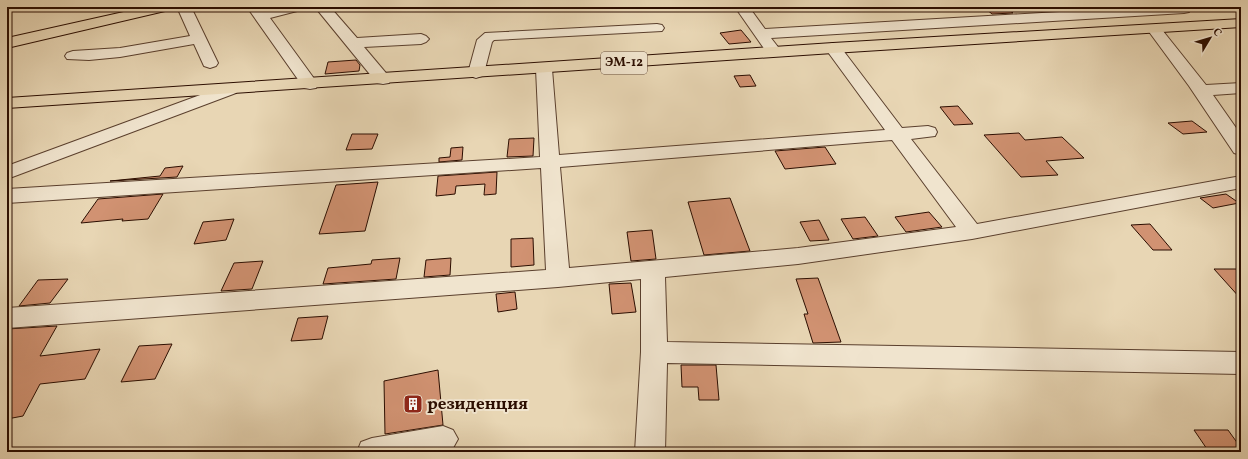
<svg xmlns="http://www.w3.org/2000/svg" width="1248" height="459" viewBox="0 0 1248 459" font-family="Vollkorn,serif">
<rect width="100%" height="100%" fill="#e8d6b4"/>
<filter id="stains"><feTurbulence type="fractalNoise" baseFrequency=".005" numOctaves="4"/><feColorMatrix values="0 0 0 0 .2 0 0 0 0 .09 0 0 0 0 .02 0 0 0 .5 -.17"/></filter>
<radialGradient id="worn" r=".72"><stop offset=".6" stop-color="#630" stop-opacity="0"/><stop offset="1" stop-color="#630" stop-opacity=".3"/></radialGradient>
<path fill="#d19272" stroke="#2b0d00" d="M1006 8 1013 13 992 14 986 9Z
M741 30 751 42 729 44 720 33Z
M356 60 360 65 359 71 325 74 328 62Z
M750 75 756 86 740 87 734 76Z
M958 106 973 124 954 125 940 107Z
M1192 121 1207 132 1183 134 1168 123Z
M1019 133 1025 140 1062 137 1084 158 1046 161 1058 175 1021 177 984 135Z
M352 134H378L372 149 346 150Z
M534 138 533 156 507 157 509 139Z
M463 147 462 160 439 162V158L450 157 451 148Z
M825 147 836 164 785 169 775 151Z
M183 166 177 177 110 181 160 176 165 168Z
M497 172 496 194 484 195 485 184 456 186 455 194 436 196 438 176Z
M378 182 365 231 319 234 336 185Z
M163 194 148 219 122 221 123 219 81 223 98 199Z
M1226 194 1239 203 1213 208 1200 198Z
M730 198 750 251 704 255 688 202Z
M929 212 942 227 906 232 895 217Z
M865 217 878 236 853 239 841 219Z
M234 219 226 240 194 244 203 222Z
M819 220 829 240 810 241 800 222Z
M1150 224 1172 250H1153L1131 225Z
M652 230 656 259 631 261 627 232Z
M533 238 534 265 511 267V239Z
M400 258 396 279 323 284 328 268 371 264 372 260Z
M451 258 450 275 424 277 426 260Z
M263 261 252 289 221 291 234 263Z
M1214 269H1241V299Z
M818 278 831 314 841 342 813 343 804 314H808L796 279Z
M68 279 50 303 19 306 38 280Z
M631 283 636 312 612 314 609 284Z
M515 292 517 309 498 312 496 294Z
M328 316 322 339 291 341 298 318Z
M57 326 40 356 100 349 85 379 40 384 23 416 7 419V329Z
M172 344 155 379 121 382 139 346Z
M681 365H716L719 400H699L698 387H682Z
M438 370 443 425 385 434 384 381Z
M1194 430H1228L1241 448V452H1209Z"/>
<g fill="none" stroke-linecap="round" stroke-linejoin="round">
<g stroke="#5a3f2d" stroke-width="2">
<path id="minor" d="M177 7H191L218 63 216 66 210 68 204 66 194 44 120 57 89 60 67 59 65 56 67 53 73 51 120 48 190 36Z
M247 7H261L264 11 279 7H303L301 10 270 18 318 84 316 88 310 89 304 88Z
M315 7H330L357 38 421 34 426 36 429 39 426 42 421 44 364 47 391 79 389 83 383 84 377 83Z
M735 7H749L765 29 1145 7H1190L1191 9 1189 12 1184 13 771 38 778 47 775 50 770 52 765 50Z
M657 24 662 25 664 28 662 31 494 40 492 42 484 73 482 76 476 78 470 76 468 73 477 40 485 33Z
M1154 25 1159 26 1206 85 1241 83V93L1213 95 1241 135V155L1234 153 1189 86 1147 29 1149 26Z
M833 43 839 45 902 128 928 126 935 128 937 132 935 136 911 139 977 224 1241 176V188L972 239 798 264 665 277 667 342 1241 352V374L667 363 665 452H635L641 352V279L558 287 7 328V308L546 270 541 168 7 203V189L540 157 536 69 538 66 544 64 550 66 552 69 559 155 885 130 825 48 827 45ZM892 140 956 227 798 248 569 268 560 167Z
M230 84 236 85 239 89 236 93 7 179V166Z
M443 426 453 430 458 439 453 448 443 452H357L361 442 372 438Z"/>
</g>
<g stroke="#2b0d00" stroke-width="2">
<path id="major" d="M146 7H172L170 10 165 11 7 48V38Z"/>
</g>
<g stroke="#2b0d00" stroke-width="2">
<path id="highway" d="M1241 19V27L833 53 7 108V98L833 43Z"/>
</g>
<use href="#minor" fill="#f0e4ce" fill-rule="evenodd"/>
<use href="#major" fill="#e8d6b4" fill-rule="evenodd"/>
<use href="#highway" fill="#e8d6b4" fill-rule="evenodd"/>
</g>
<defs>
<g id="building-square" transform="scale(1)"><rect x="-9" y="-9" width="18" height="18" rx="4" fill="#8f2418" stroke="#f0e4ce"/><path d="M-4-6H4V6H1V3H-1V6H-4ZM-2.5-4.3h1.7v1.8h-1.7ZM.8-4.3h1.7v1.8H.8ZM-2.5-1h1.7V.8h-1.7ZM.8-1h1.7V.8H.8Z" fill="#fff"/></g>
</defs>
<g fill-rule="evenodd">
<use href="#building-square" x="413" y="404"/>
</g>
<g text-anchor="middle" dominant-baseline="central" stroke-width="4" stroke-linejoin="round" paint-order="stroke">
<rect fill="#f0e4ce" stroke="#664e3e" stroke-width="1" x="601" y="52" width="46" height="22" rx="3"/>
<g font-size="13" font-weight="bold" fill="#2b0d00">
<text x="624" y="63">ЭМ-12</text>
</g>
<g font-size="17" font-weight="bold" fill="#2b0d00" stroke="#f0e4ce" text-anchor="start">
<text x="427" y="404">резиденция</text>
</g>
</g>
<rect width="1248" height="459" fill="none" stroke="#e8d6b4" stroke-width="24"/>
<rect x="8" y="8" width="1232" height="443" fill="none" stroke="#2b0d00" stroke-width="2"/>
<rect x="12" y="12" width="1224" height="435" fill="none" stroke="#2b0d00"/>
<g transform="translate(1210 38) rotate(52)" stroke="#f0e4ce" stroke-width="3" paint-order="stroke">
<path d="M0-3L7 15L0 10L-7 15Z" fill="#2b0d00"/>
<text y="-6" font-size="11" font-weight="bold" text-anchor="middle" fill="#2b0d00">С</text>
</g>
<rect width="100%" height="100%" filter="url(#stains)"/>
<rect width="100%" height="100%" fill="url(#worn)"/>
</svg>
